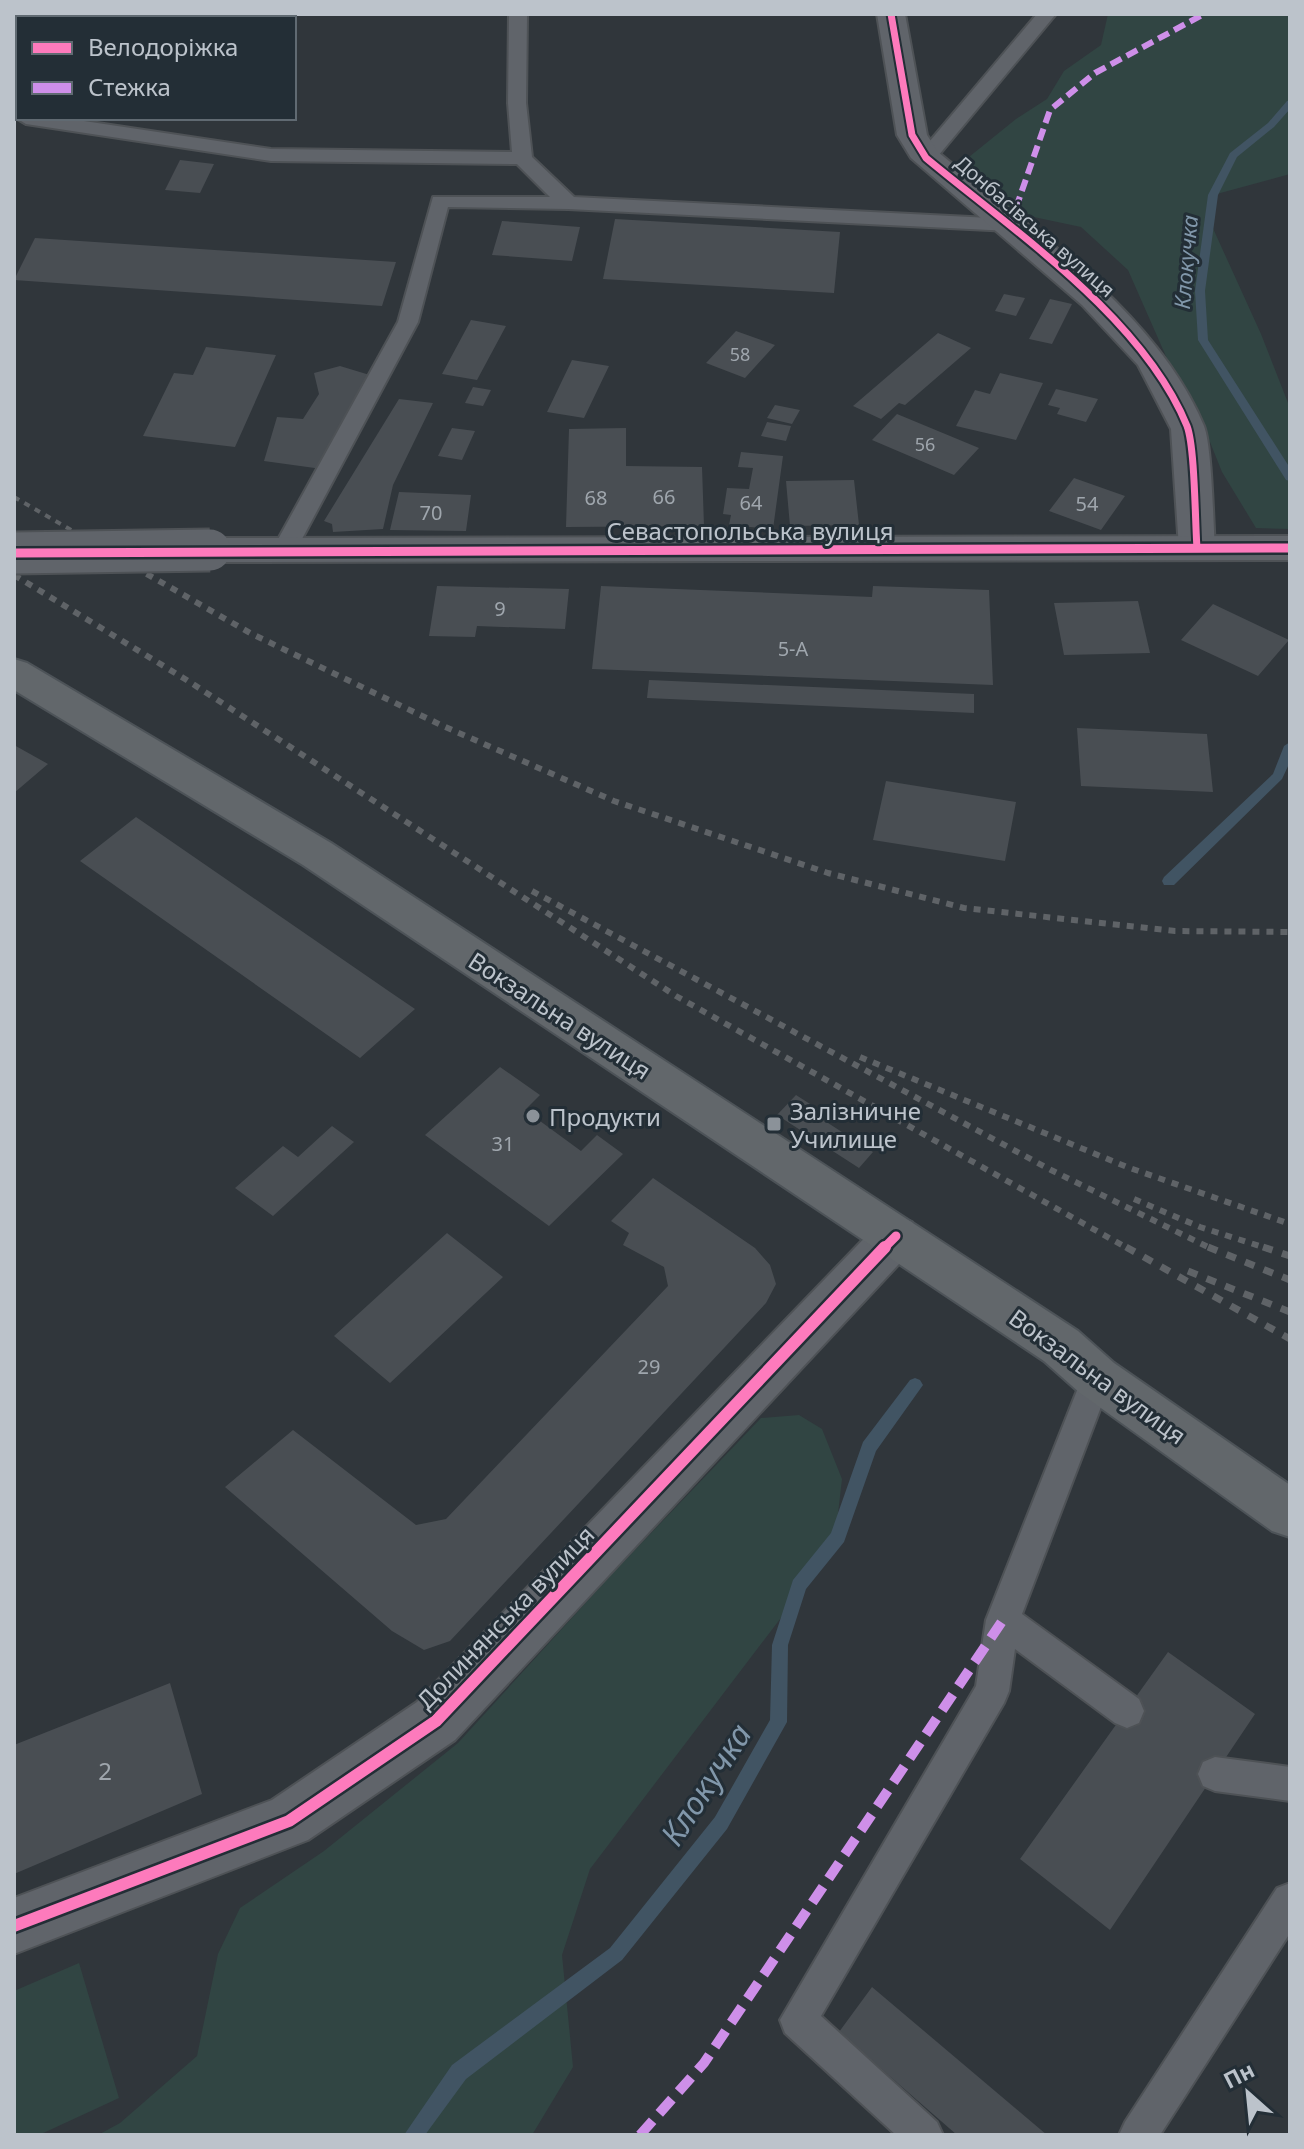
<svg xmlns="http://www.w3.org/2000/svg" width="1304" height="2149" viewBox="0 0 1304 2149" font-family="'Noto Sans',sans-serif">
<rect width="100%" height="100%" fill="#30363b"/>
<path fill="#314543" d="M1108 14H1290V174L1213 195 1211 224 1261 334 1290 408V529L1256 528 1222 472 1210 442 1198 429 1128 270 1081 227 996 209 964 161 1016 119 1047 99 1064 71 1101 45Z
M799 1415 822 1429 842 1479 834 1548 590 1869 562 1955 573 2067 532 2135H98L120 2123 197 2056 218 1954 240 1908 324 1851 458 1743 611 1575 761 1418Z
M79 1963 119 2098 39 2135H14V1991Z"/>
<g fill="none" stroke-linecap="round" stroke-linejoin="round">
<path fill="#415463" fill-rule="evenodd" d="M1290 100V109L1274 127 1237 157 1218 195 1205 291 1208 340 1290 468V481L1286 480 1198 340 1195 291 1208 195 1230 153 1268 123 1287 101Z
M1290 742V762L1282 779 1174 885H1164L1162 881 1164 877 1273 774 1284 746Z
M915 1378 920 1380 923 1385 876 1451 844 1542 806 1589 788 1645 787 1722 727 1829 622 1960 466 2079 425 2135H404L452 2065 610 1948 715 1817 770 1720 772 1645 793 1580 831 1533 863 1442 910 1380Z"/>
</g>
<path fill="#494e53" d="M112 14H189L186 18H109Z
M180 160 214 164 200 193 165 190Z
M615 219 840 232 834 293 603 279Z
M502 221 580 227 572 261 492 255Z
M35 238 396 262 382 306 14 280Z
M1004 294 1025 298 1016 316 995 311Z
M1050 299 1072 304 1052 344 1029 339Z
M471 320 506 326 477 380 442 374Z
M736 331 775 345 745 378 706 363Z
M938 333 971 348 905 405 899 403 881 419 853 406Z
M206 347 276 355 235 447 143 436 174 373 193 375Z
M572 360 609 366 584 418 547 412Z
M340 366 373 376 322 469 264 461 277 417 303 419 319 394 314 373Z
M1000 373 1043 383 1016 440 956 426 975 390 990 394Z
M473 387 491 390 483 406 465 403Z
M1056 389 1098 399 1086 422 1057 414 1060 408 1048 405Z
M399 399 433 403 393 485 383 529 333 532 332 524 324 521Z
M775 405 800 410 792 424 767 418Z
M897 414 979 448 954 475 872 440Z
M767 422 791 426 786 441 761 436Z
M452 428 475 431 462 460 438 456Z
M626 428V466L702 467 704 526 566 527 569 429Z
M741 452 783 456 773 529 729 525 731 515 723 514 727 488 749 489 753 468 738 467Z
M1074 478 1125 496 1101 530 1049 511Z
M854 480 859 525 790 526 786 481Z
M399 492 471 495 466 531 390 530Z
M437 586 569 589 565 629 477 626 475 637 429 636Z
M601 586 872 597 873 586 989 590 993 685 592 669Z
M1138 601 1150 653 1064 655 1054 603Z
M1213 604 1289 640 1258 676 1181 640Z
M649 680 974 694V713L647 698Z
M1077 728 1207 734 1213 792 1081 786Z
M14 745 48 764 14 793Z
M886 781 1016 802 1005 861 873 840Z
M136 817 390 992 415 1009 360 1058 80 861Z
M500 1067 540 1095 525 1110 581 1151 597 1135 623 1154 549 1226 425 1135Z
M796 1095 832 1118 828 1123 873 1152 859 1168 777 1115Z
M332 1126 354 1142 273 1216 235 1188 283 1146 298 1157Z
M653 1178 755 1248 770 1265 776 1284 766 1303 450 1641 424 1650 392 1631 225 1487 293 1430 416 1525 446 1519 668 1286 664 1267 623 1245 629 1233 611 1221Z
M447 1233 503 1277 390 1383 334 1336Z
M1168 1652 1255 1714 1110 1930 1020 1859Z
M170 1683 202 1794 14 1874V1745Z
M872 1987 1047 2135H957L839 2032Z"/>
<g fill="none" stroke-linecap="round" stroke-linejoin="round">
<g stroke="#4e5256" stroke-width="4">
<path id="service" d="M509 14H527L526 103 532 157 574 197 1010 219 1020 225 1010 231 568 209 448 207 418 322 295 552 291 557H275L271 552 398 322 433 197H550L517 164 271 161 26 124 16 118H64L271 149 512 152 508 103Z
M1037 14H1056L933 162H919L916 158 919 154Z
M1097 1364 1108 1368 1112 1378 1022 1614 1139 1699 1144 1711 1139 1723 1127 1728 1115 1723 1015 1649 1009 1691 1004 1703 821 2016 937 2122 943 2135H896L785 2033 780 2020 976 1686 986 1620 1082 1378 1086 1368Z
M1215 1757 1290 1767V1801L1215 1791 1203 1786 1198 1774 1203 1762Z
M1290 1883V1933L1160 2135H1119L1125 2122 1277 1888Z"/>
</g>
<g stroke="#4e5256" stroke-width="4">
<path id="minor" d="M877 14H905L927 135 938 152C1031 230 1156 311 1204 426 1212 447 1213 521 1215 548L1210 557 1197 560 1184 557 1179 548 1171 429 1138 365 1082 305 911 158 897 135Z
M896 1216 912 1222 919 1236 912 1250 455 1740 308 1840 14 1954V1898L272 1800 417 1702 880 1222Z"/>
</g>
<g stroke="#4e5256" stroke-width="4">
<path id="tertiary" d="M1290 536V560L210 562 197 559 192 550 197 541 210 538Z"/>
</g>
<g stroke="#4d5358" stroke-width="4">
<path id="primary" d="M14 659 27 663 331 843 1078 1331 1114 1363 1290 1485V1537L1272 1531 1080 1393 1044 1361 303 865 14 690Z"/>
</g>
<use href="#service" fill="#60646a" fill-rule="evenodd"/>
<use href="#minor" fill="#60646a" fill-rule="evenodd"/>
<use href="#tertiary" fill="#60646a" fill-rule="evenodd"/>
<use href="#primary" fill="#62676b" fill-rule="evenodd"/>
<path stroke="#5f6367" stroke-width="4" stroke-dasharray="6 6" stroke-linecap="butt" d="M14 497 102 548"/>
<path stroke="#5f6367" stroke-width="6" stroke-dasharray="7 7" stroke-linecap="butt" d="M98 546 250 633 443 726 614 801 828 873 964 908 1175 931 1290 932
M14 575 185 679 676 996 1129 1249
M532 891 1051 1170 1212 1249
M860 1057 1127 1167 1290 1224
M1134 1199 1200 1227 1269 1249"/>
<path stroke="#5f6367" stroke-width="7" stroke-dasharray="10 10" stroke-linecap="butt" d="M1126 1247 1290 1339
M1208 1247 1290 1280
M1263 1247 1290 1256
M1188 1271 1290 1312"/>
<g stroke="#4e5256" stroke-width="45" stroke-linecap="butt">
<path id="tertiary-bridge" d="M14 553 210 550"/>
</g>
<use href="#tertiary-bridge" stroke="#60646a" stroke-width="41"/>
<path stroke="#ce8fe9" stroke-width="6" stroke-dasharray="12 6" stroke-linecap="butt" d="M1010 225 1050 110 1095 73 1204 14"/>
<path stroke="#ce8fe9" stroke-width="10" stroke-dasharray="19 10" stroke-linecap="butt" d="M640 2135 704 2063 1003 1620"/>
<g stroke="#232e36" stroke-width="11">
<path id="cycleway-far2" d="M891 14 912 135 926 158C1015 232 1143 318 1187 426 1195 447 1195 521 1197 548"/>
</g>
<g stroke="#232e36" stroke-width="14">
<path id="cycleway-far1" d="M14 553 1290 548
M883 1249 896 1236"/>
</g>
<g stroke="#232e36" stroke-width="17">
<path id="cycleway" d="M14 1926 289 1821 436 1721 885 1247"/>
</g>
<use href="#cycleway-far2" stroke="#fd7abc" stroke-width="7"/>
<use href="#cycleway-far1" stroke="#fd7abc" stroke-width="9"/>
<use href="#cycleway" stroke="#fd7abc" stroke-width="12"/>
</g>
<g fill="#8b9299" stroke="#232e36" stroke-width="3">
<circle cx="533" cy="1116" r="8"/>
<rect x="766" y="1116" width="16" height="16" rx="4"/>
</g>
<g text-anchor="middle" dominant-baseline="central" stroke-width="6" stroke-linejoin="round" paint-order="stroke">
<g font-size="18" fill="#9fa6ad">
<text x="740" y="354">58</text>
<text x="925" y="444">56</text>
</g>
<g font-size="20" fill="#bcc3cb" stroke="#232e36">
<text transform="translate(1035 226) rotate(41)">Донбасівська вулиця</text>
</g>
<g font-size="20" fill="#9fa6ad">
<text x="664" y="496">66</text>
<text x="596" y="497">68</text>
<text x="751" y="502">64</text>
<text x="1087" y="503">54</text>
<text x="431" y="512">70</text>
<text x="500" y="608">9</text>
<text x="793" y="648">5-А</text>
<text x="503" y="1143">31</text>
<text x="649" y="1366">29</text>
</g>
<g font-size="22" font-style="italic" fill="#8197aa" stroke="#232e36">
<text transform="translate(1185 262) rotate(-85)">Клокучка</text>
</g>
<g font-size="24" fill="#bcc3cb" stroke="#232e36">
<text x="750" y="530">Севастопольська вулиця</text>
<text transform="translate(560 1015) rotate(33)">Вокзальна вулиця</text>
<text transform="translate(1098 1376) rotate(36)">Вокзальна вулиця</text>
<text transform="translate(505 1617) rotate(-46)">Долинянська вулиця</text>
</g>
<g font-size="24" fill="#bcc3cb" stroke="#232e36" text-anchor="start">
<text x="790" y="1110">Залізничне<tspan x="790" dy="28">Училище</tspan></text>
<text x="549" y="1116">Продукти</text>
</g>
<g font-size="24" fill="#9fa6ad">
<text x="105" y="1770">2</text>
</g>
<g font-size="32" font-style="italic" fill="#8197aa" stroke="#232e36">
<text transform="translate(705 1784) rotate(-57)">Клокучка</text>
</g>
</g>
<rect width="1304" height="2149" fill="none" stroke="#bcc3cb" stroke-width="32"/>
<rect x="16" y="16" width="280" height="104" fill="#232e36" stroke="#606a72" stroke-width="2"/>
<rect x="32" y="42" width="40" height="12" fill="#fd7abc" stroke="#606a72" stroke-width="2"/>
<text x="88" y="56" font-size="24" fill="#bcc3cb">Велодоріжка</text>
<rect x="32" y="82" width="40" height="12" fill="#ce8fe9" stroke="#606a72" stroke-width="2"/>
<text x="88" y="96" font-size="24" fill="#bcc3cb">Стежка</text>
<g transform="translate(1248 2093) rotate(333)" stroke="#232e36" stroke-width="6" paint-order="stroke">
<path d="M0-6L14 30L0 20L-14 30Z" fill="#bcc3cb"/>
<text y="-12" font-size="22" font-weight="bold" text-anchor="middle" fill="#bcc3cb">Пн</text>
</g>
</svg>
